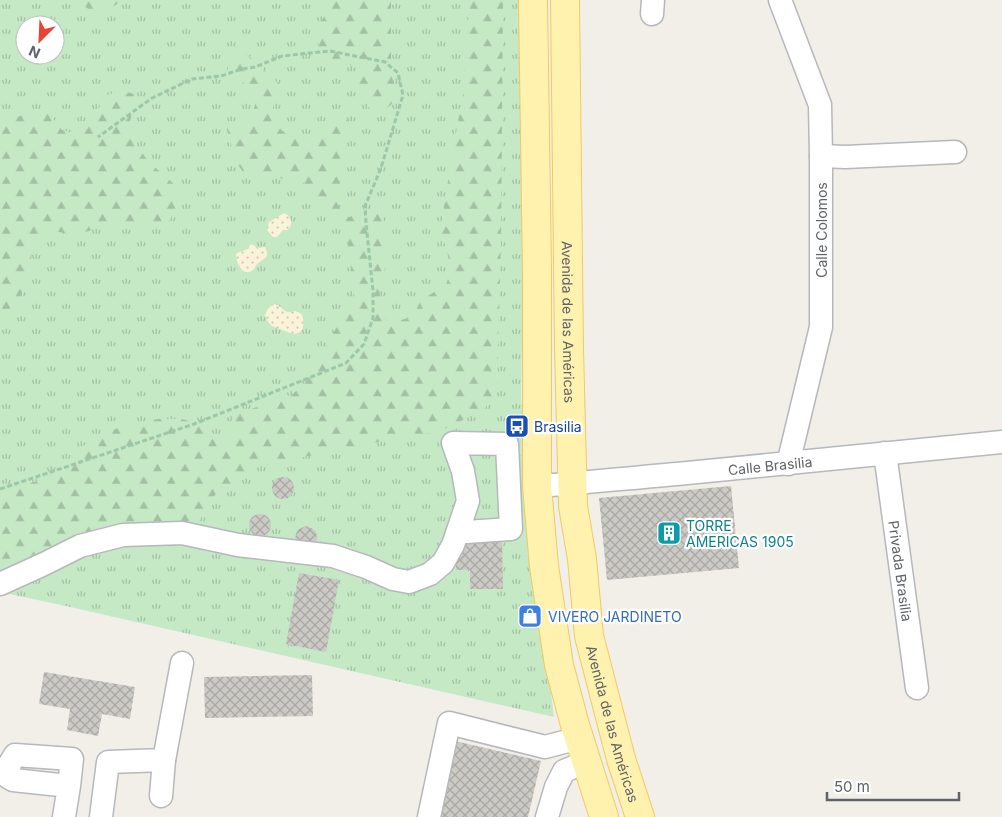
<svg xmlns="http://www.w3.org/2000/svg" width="1002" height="817" viewBox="0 0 1002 817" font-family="Inter,sans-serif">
<defs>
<pattern id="grass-tufts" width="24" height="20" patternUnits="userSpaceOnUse" patternTransform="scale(1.25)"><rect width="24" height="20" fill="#c5e8c5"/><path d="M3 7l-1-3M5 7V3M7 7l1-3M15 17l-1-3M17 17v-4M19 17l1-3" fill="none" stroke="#a3c0a4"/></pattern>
<pattern id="forest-firs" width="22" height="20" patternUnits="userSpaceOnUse" patternTransform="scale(1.25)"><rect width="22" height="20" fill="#c5e8c5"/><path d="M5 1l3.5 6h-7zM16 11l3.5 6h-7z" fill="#a3c0a4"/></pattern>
<pattern id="sand-dots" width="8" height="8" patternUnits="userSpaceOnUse" patternTransform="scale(1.25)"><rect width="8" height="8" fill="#fbf3d9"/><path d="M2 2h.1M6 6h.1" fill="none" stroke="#cec8b4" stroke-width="1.8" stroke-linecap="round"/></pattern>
<pattern id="building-cross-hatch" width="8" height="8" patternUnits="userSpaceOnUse" patternTransform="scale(1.25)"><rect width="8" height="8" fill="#cccac5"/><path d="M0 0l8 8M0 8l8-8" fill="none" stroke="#a9a8a4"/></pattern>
</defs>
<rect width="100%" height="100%" fill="#f1efe8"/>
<path fill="url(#grass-tufts)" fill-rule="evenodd" d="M0 0H528L521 396 533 553 554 717 66 606 0 592ZM25 25H55V55H25Z"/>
<path fill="url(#forest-firs)" d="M76 0H124L112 7 91 11Z
M334 0H391V58L394 97 391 105 384 110 375 111 371 110 368 106 357 84 358 70C343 55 327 73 318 50 316 45 318 40 322 35L321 22 326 13 328 7Z
M471 0H503L501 241 497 392 485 408 450 427 430 433 361 445 256 467 237 484 217 493 208 503 202 516 195 529 0 574V492L38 481 59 472 76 453 90 440 112 430 132 424 158 419H182L199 424 215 435 231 434 232 416 293 394 307 381 317 363 323 350 340 322 354 294 350 252 345 231 309 188C296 175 294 182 280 178 276 177 273 175 269 174 261 172 252 174 245 175L236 162 227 130V125L246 122C254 110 257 106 255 91L235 77 228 73V67L233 48 237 46 267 72 270 77 279 84C273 96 271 109 276 122 280 130 285 134 293 136 320 142 325 118 346 118L348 122 342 152 343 170 340 183 331 194 343 212 349 217 369 215 377 210 382 211 387 239 388 253 377 308 386 319 398 321 408 318 416 310 421 300 446 285 451 269 446 247 440 232 453 149 463 95 465 42Z
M121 91 135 94 136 103 129 124 133 140 148 161 176 186 179 204 169 221 157 226 143 225 102 227 75 235 54 231 41 237 32 254 26 282 14 311 0 322V121L13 119 35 109 47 111 62 130 76 134 87 129 94 119 98 109 107 95Z"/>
<path fill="url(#sand-dots)" d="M284 213C292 216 293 224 288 230H283L277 237H273L267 230 269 222Z
M251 244 258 248 265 247C270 257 265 258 258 263 256 265 255 268 253 270 243 278 236 262 236 254L239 252 246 250Z
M275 304C285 308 283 315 295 311 297 312 300 312 302 315 304 319 304 328 301 331 299 333 296 334 293 334L272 326 268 322 265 315 268 308Z"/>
<path fill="url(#building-cross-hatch)" d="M272 488a11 11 0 1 1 22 0a11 11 0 1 1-22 0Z
M731 486 739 568 607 580 599 498Z
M249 525a11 11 0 1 1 22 0a11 11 0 1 1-22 0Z
M306 526 313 529 316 532 317 539 314 545 296 542 295 538 297 531 299 529Z
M455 541H502L503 589H470V570H456Z
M299 573 339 580 326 652 286 644Z
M44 672 135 687 130 719 102 714 98 736 67 730 70 709 39 704Z
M312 675 313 716 205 718 204 677Z
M455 741 541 761 528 817H438Z"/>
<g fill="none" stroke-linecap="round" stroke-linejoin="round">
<g stroke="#b5b8bc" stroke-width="25">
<g id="minor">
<path d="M780 0 820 105 821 156V327L788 464"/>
<path d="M652 14 653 0"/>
<path d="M821 156 845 157 955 152"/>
<path id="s1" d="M885 453 917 688"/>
<path id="s2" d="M537 486C583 483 630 478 677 474 785 464 893 452 1002 442"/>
<path d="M0 584 44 564 80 546 123 535 182 533 238 545 333 556 366 567 393 579 409 582 430 574 443 563 453 545 468 501 463 471 453 443 507 444 511 529 466 532"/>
<path d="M161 796 164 760"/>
<path d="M64 817 69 786 72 759 15 755 10 763 8 777 13 780 69 786"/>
<path d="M101 817 108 762 164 760 182 663"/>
<path d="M429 817 449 723 545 747 579 738"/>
<path d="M547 817 556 787 564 771 586 762"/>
</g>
</g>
<g stroke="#f2c960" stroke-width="30">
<g id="major">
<path d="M533 0 537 270V486L544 566 559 665 575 725 604 817"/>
<path id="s3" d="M565 0 569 349 573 506 582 559 589 636 621 759 640 817"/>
</g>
</g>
<path stroke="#9cc7a9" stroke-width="3" stroke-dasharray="5 2.5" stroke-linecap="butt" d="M0 489 194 424 346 363 364 344 373 318V291L366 223 365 206 381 168 403 95 398 73 385 62 330 51 282 56 255 67 242 69 221 76 192 79 152 98 98 137"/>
<use href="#minor" stroke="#fff" stroke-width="22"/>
<use href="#major" stroke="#fff2af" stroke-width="28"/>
</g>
<defs>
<g id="bus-square" transform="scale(1.25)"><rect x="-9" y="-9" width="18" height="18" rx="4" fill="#1a4fb4" stroke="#fff"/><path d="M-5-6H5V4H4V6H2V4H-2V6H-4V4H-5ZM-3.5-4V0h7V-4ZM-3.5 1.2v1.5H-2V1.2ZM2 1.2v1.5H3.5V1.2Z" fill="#fff"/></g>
<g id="building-square" transform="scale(1.25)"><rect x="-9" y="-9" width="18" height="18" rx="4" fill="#0f9aa8" stroke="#fff"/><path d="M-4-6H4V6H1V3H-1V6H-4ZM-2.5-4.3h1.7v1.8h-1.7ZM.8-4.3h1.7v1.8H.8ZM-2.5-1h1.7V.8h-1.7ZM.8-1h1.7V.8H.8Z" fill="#fff"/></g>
<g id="shop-square" transform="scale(1.25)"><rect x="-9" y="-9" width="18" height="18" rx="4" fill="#3f7fe0" stroke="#fff"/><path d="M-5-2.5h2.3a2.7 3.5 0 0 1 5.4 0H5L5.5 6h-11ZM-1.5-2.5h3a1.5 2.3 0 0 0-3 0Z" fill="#fff"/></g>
</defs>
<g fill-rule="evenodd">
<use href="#bus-square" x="517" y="426"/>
<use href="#building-square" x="669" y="533"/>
<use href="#shop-square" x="530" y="616"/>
</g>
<g text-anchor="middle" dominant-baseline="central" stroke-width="4.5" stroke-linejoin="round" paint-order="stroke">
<g font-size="14" fill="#5f6368" stroke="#fff">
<text transform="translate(821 230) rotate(-90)">Calle Colomos</text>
<text stroke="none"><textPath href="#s3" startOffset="322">Avenida de las Américas</textPath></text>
<text stroke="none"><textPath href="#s2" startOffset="234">Calle Brasilia</textPath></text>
<text stroke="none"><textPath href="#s1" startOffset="119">Privada Brasilia</textPath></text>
<text stroke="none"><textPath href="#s3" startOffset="728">Avenida de las Américas</textPath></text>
</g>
<g font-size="14" fill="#164399" stroke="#fff" text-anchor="start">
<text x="534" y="426">Brasilia</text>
</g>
<g font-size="14" fill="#0d838f" stroke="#fff" text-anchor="start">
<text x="686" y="525">TORRE<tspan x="686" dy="16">AMERICAS 1905</tspan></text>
</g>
<g font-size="14" fill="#366cbe" stroke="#fff" text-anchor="start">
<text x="548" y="616">VIVERO JARDINETO</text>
</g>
</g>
<g transform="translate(40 40) rotate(204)"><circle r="24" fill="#ffffff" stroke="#bfc1c3"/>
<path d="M0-4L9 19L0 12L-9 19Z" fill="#ea4335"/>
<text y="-8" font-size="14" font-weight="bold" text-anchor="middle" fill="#5f6368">N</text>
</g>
<path d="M827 792v8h132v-8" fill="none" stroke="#5f6368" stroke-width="2.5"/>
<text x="834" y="792" font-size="15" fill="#5f6368" stroke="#ffffff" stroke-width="4" paint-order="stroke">50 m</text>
</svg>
